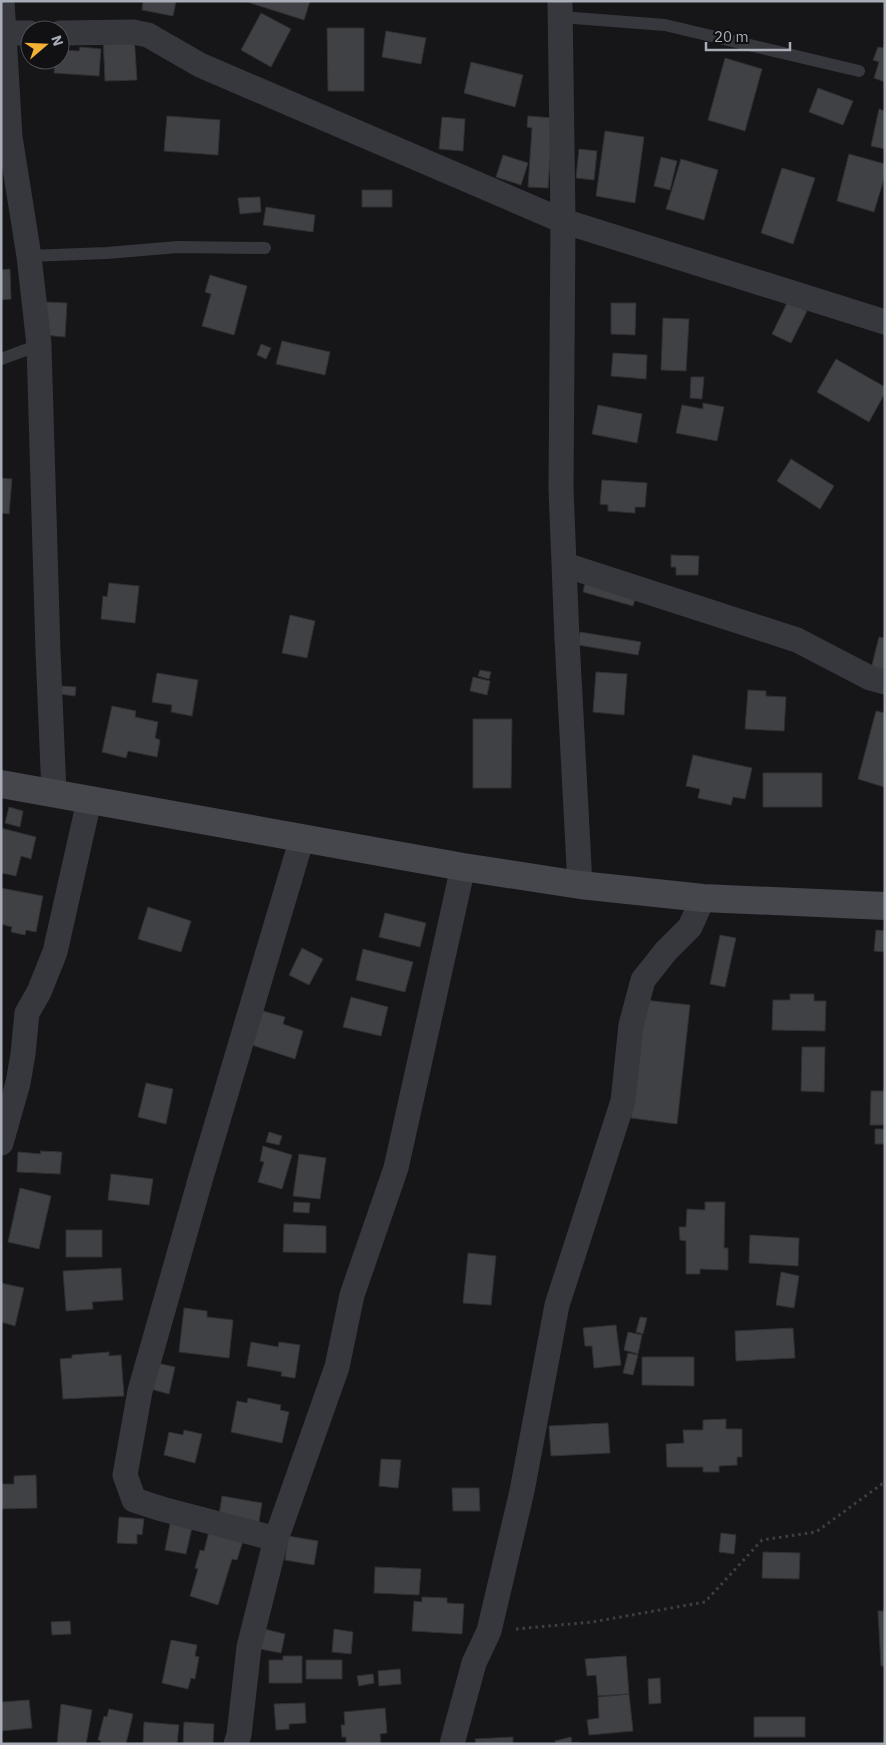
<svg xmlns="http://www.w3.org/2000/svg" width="886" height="1745" viewBox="0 0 886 1745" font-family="'IBM Plex Sans',sans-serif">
<rect width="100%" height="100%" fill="#161618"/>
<path fill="#404145" stroke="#303034" d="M143 1H176L173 16 142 10Z
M244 1H310L304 20Z
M261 13 291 29 271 67 241 50Z
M327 28H364V91H328Z
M386 31 426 38 421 64 382 57Z
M134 35 137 80 105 81 103 36Z
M885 42V82L874 78 879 62 873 60 878 47 883 48Z
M80 47 101 49 99 76 54 73 55 60H60V50L79 51Z
M725 58 762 69 745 131 708 120Z
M471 62 523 75 515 107 464 93Z
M818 88 853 101 843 125 809 112Z
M879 109 885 111V149L871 146Z
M167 116 220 120 218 155 164 151Z
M528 116 553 118 548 188 528 187 532 128 527 127Z
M442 117 465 119 463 151 439 149Z
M605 131 644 137 635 203 596 196Z
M579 149 597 151 594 180 576 178Z
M849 154 885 164V175L874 212 837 201Z
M503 155 528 163 521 185 496 177Z
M661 157 677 161 670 190 654 186Z
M681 159 718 170 704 220 666 209Z
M782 168 815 178 793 244 761 233Z
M362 190H392V207H362Z
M260 197 261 212 240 214 238 198Z
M266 207 315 215 313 232 263 225Z
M10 269 11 299 1 300V270Z
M210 275 247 286 234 335 202 326 211 294 205 292Z
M788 301 807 311 791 343 772 334Z
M46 302 67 303 65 337 44 335Z
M611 303H636L635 335 611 334Z
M663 318 689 319 686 371 661 370Z
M282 341 330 352 325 375 276 364Z
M261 344 271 348 266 359 257 355Z
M613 353 647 355 646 379 611 376Z
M836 359 885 387V393L869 422 817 392Z
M691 377H704L702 399 690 398Z
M703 403 724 407 717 441 676 433 682 405 703 409Z
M598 405 642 414 637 443 592 434Z
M791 459 834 486 820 509 777 481Z
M1 478 12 479 9 514 1 513Z
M602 480 647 483 645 507H635V513L608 511V505L600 504Z
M671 555 699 556 698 575H676V567H671Z
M586 579 637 593 633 606 583 592Z
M109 583 139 586 135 623 101 619 103 596 107 597Z
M290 615 315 621 307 658 282 653Z
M580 632 641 642 638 655 578 645Z
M879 637 885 638V672L871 669Z
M480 670 491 672 489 679 478 676Z
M596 672 627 674 624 715 593 712Z
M157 673 198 680 192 716 171 712 172 705 152 702Z
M473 677 490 681 487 695 470 691Z
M61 686 76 687 75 696 60 694Z
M748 690 766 691V696L786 697 784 731 745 729Z
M112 706 136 711 135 717 158 722 155 738 160 740 157 757 128 751 126 758 102 752Z
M876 711 885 713 884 787 858 779Z
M473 719H512L511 788H473Z
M693 755 752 768 745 799 733 797 731 805 698 798 700 789 686 786Z
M763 773H822V807H763Z
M9 807 23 811 20 827 5 823Z
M1 828 36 837 31 859 21 856 16 876 1 873Z
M1 888 43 896 36 932 26 930 25 935 11 932 12 927 1 924Z
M148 907 191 921 181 952 138 939Z
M385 913 426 923 420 947 379 937Z
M876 930 885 931V952L874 951Z
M720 935 736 938 725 987 710 984Z
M302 948 323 959 309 985 289 975Z
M363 949 413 962 405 992 356 980Z
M790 994H814V1001H826L825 1031 772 1030 773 1000H790Z
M351 997 388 1007 381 1036 343 1027Z
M644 1000 690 1005 677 1124 631 1118Z
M259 1010 285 1017 283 1024 303 1031 295 1059 249 1044Z
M802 1047H825L824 1092 801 1091Z
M146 1083 173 1089 166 1124 138 1117Z
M871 1091H885V1125H870Z
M875 1129H885V1144H875Z
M269 1132 282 1136 279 1145 266 1142Z
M263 1146 292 1155 282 1189 258 1182 264 1162 260 1161Z
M40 1151 62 1152 60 1174 17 1172 18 1152 41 1154Z
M299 1154 326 1158 320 1199 293 1196Z
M111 1174 153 1179 149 1205 108 1200Z
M20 1188 51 1196 39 1249 8 1242Z
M294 1202 310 1203 309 1213 293 1212Z
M705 1202H725L724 1248H728V1270L700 1269V1274H686V1241L680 1240 679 1227H686L687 1209 705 1210Z
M284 1224 326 1226V1253L283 1252Z
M66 1230H102V1257H66Z
M750 1235 799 1238 798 1266 749 1263Z
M468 1253 496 1256 491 1305 463 1303Z
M121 1268 123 1300 92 1302 93 1309 66 1311 63 1271Z
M781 1272 799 1276 794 1308 776 1305Z
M1 1283 24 1288 15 1326 1 1322Z
M184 1308 207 1311V1317L233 1320 229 1358 179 1352Z
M640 1317 647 1318 643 1334 636 1332Z
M616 1325 621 1365 594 1368 592 1346H585L583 1328Z
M793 1328 795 1358 736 1361 735 1331Z
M628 1332 642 1335 638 1354 624 1350Z
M251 1342 278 1347 279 1342 300 1345 295 1378 281 1376 282 1372 247 1366Z
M109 1352V1356L121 1355 124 1396 63 1399 60 1359 72 1358V1355Z
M628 1353 638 1355 633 1375 623 1373Z
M642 1357H694V1386L642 1385Z
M152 1362 175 1367 169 1394 147 1388Z
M248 1398 281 1405 280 1410 289 1412 282 1443 231 1432 237 1401 247 1403Z
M726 1419V1429H742V1457H737V1465L719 1466V1472H703V1467H667L666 1444 684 1443 683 1430H703V1420Z
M608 1423 610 1453 551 1456 549 1426Z
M184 1430 202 1434 195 1463 164 1455 169 1432 183 1435Z
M381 1459 401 1460 398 1488 379 1486Z
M36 1475 37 1508 1 1509V1484H14V1476Z
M452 1488H479L480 1511H453Z
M222 1496 262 1503 258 1528 218 1521Z
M119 1517 144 1519 142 1535 137 1534V1544L117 1543Z
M171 1519 193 1523 186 1554 165 1550Z
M209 1531 243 1541 237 1560 232 1559 218 1605 190 1596 198 1569 195 1568 200 1550 204 1551Z
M721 1533 736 1535 734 1554 719 1552Z
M288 1536 318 1541 314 1565 285 1560Z
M763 1552 800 1553 799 1579 762 1578Z
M375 1567 421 1569 419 1595 374 1593Z
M422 1597 447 1598V1603L464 1604 462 1634 412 1631 414 1601 422 1602Z
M878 1611H885V1666H881Z
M70 1621 71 1634 52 1635 51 1622Z
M264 1629 285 1634 281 1653 260 1649Z
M334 1629 353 1632 351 1654 332 1652Z
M171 1640 197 1645 195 1656 199 1657 195 1679 191 1678 188 1689 162 1683Z
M283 1656H302V1683H269V1660H283Z
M626 1656 629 1694 598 1696 596 1675 587 1676 585 1659Z
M306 1660H342V1679H306Z
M400 1669 401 1684 379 1686 378 1671Z
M373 1674 374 1683 359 1686 357 1676Z
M660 1678 661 1703 649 1704 648 1679Z
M629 1694 633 1731 589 1735 587 1720 599 1718 598 1697Z
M29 1700 32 1728 1 1731V1702Z
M305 1703 306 1723 289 1724V1729L276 1730 274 1704Z
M61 1704 92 1710 86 1744H57Z
M385 1708 387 1733 380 1734 381 1744H346V1737H342L341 1725H345L344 1712Z
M109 1709 133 1714 126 1744H101V1741L98 1740 104 1716 107 1717Z
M754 1717H805V1737H754Z
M144 1722 179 1725 177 1744H143Z
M184 1722 214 1724 213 1744H183Z
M513 1737V1744H476L475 1739Z
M571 1737 572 1743 579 1742V1744H556L555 1741Z"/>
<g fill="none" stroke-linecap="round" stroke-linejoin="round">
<path stroke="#3d3f44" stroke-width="3" stroke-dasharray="2.5 4" stroke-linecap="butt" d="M516 1629 592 1622 705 1602 762 1540 816 1532 882 1484H885"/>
<path stroke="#37383d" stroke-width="12" d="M561 17 665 25 859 71
M29 256 107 253 178 247 265 248
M1 359 39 345"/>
<path stroke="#37383d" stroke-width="25" d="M2 1 10 137 29 256 39 345 48 651 54 793
M560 1 563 221 561 489 567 639 580 885
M4 33H30
M60 33 133 32 148 35 200 65 563 221 885 322
M565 565 797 640 870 678 885 682
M1 1143 18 1083 23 1054 27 1013 39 992 55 952 89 801
M276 1539 162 1509 134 1500 125 1475 140 1391 201 1177 302 838
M236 1744 239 1735 249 1647 276 1539 337 1367 352 1295 396 1168 463 867
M452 1744 474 1663 489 1631 522 1491 557 1305 623 1101 631 1025 643 980 666 951 690 927 703 898"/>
<path stroke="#45474d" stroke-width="28" d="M1 784 463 867 580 885 703 898 885 906"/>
</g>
<rect width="886" height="1745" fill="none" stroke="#a8adb8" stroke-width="5"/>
<g transform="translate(45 45) rotate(71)"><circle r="24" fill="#111113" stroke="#4d4f55"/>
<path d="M0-4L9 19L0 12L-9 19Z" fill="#f2b134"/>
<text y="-8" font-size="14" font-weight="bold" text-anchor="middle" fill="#a8adb8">N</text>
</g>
<path d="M706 42v8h84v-8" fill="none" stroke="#a8adb8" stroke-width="2.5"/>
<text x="714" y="42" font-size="15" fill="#a8adb8" stroke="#111113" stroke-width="4" paint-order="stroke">20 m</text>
</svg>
